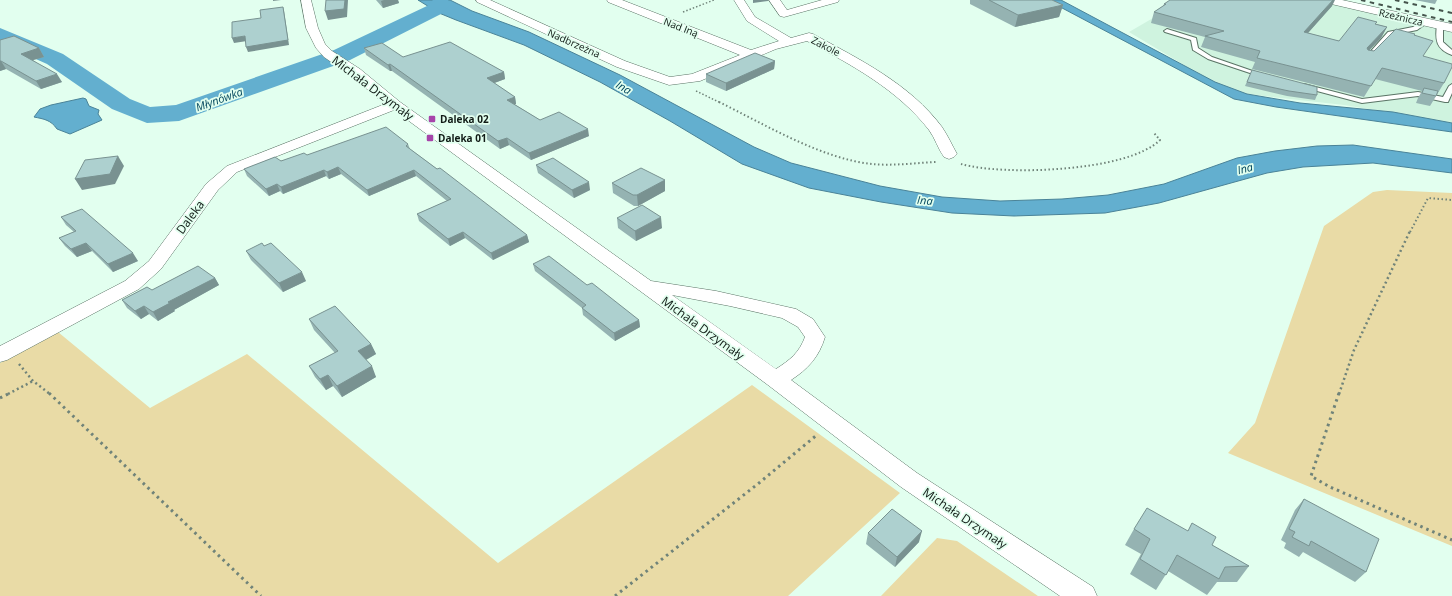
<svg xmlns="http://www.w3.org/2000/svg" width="1452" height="596" viewBox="0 0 1452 596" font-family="'Open Sans',sans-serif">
<rect width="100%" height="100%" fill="#e2ffef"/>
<path fill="#cff3df" d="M1184 0H1320L1452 32V123L1344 105 1229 92 1129 32Z"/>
<path fill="#e9dba6" d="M1387 190 1452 193V546L1228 453 1255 423 1324 226 1373 192Z
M58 332 150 408 247 354 498 563 752 385 900 493 788 596H0V363Z
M937 538 957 541 1038 596H881Z"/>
<path fill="#63afcf" stroke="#4a8398" d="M418 0H450L472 11 529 32 620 75 754 147 791 163 880 186 942 197 1000 201 1062 199 1108 195 1164 184 1237 158 1275 151 1317 146 1353 145 1452 159V173L1373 163 1303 167 1267 173 1159 203 1105 213 1014 216 952 213 881 202 809 188 742 164 670 121 600 82 524 45 456 20 439 13Z
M1047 0H1061L1215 82 1247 94 1300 103 1393 112 1452 123V132L1276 107 1234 99Z
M83 98 86 99 89 106 99 110 98 114 102 120 70 134 57 129C51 120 44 119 34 117L40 109 51 105Z"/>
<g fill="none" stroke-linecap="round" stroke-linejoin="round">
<path fill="#63afcf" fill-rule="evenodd" d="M433 0H448L451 4 441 14 350 60 179 121 147 123 112 109 47 64 0 43V28L63 54 130 99 150 107 176 105 334 50 427 6Z"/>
<g stroke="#5a7365" stroke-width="2">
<path id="lane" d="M1425 20 1428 22 1427 23 1417 30 1392 35 1368 61 1363 60 1388 32 1413 27Z
M1440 23 1443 25V42L1452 50V55C1436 49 1435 40 1437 25Z
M1167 29 1196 38 1198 48 1212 57 1267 76 1262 77 1208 59 1193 50 1191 40 1165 32 1164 31Z
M1304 84 1362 99 1418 92 1443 97 1449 86 1452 84V93L1448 102H1445L1418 96 1362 103 1302 87V85Z"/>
</g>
<g stroke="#5a7365" stroke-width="1">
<path id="street" d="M301 0H311L318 28 325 44 332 51 360 69 400 102 651 281 716 291 796 309 813 319 825 337C819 357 808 369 791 380L917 473 1093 587 1097 596H1060L901 487 768 385 394 110 237 172 218 190 161 269 139 289 7 360 0 362V346L125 281 149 261 206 184 227 166 385 104 350 75 324 57 316 48 306 28ZM672 295 730 306 782 318 798 327 805 337C799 353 790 360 776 369Z
M476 0H490L625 61 670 77 692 74 740 55 608 2 607 0H622L751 50 779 41 747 21 734 0H744L755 17 791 38 809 33 813 34C859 59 910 84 942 127 948 136 952 145 957 154L954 157 949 159 944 157C938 149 935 138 929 130 898 90 852 65 807 41L776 49 700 81 669 85 617 67 477 2Z
M769 0H780L787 10 822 0H839L838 2 784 17 780 16Z
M1322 0H1342L1452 24V32L1327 3Z"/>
</g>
<path stroke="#708379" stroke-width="1.5" stroke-dasharray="1.5 2" stroke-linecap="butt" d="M683 12 714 0
M696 91 721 103"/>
<path stroke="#708379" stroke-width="2" stroke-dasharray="1.5 2.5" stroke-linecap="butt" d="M719 102C764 124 822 159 872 164 892 166 915 163 936 162
M961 164C1003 176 1128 172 1160 140L1154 133
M1410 232 1428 198 1452 200"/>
<path stroke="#708379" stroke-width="2.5" stroke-dasharray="2 3" stroke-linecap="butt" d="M19 364 33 381 50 394
M8 394 33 381
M1339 394 1354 350 1410 231"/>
<path stroke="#708379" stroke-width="3" stroke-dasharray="2.5 4" stroke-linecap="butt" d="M49 393 261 596
M1339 393 1311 476 1330 487 1452 540
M0 398 10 393
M615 596 759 483 818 434"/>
<use href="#lane" fill="#fff" fill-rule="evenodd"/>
<use href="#street" fill="#fff" fill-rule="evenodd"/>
<path stroke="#45544c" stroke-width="2" stroke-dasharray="4.5 4.5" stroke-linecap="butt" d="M1361 0 1452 22
M1395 0 1452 13"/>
</g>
<path fill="#95b3b2" d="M376 0H398L399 3 383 8Z
M970 0H1052L1063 5 1059 17 1015 27 970 4Z
M1415 0H1437L1435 4Z
M1164 4 1332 6 1308 33 1339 41 1376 24 1387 27 1381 38 1369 50 1374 51 1415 35 1423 56 1444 83 1430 106 1416 103 1418 98 1422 91 1375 79 1364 97 1252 69 1255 62 1201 47 1205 37 1151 23 1154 12 1163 6Z
M0 40 39 48 44 57 33 60 62 82 41 89 6 69 0 71Z
M364 48 403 57 504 72 505 79 494 83 515 97 516 104H514L540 120 589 136 531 160 509 145 500 149 392 71H390L366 55Z
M775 61 774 69 726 91 706 82V74Z
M1252 70 1317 95 1315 100 1287 96 1245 86Z
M408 144 410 149 527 235 529 242 493 260 465 238 450 246 419 221 417 214 447 201 416 176 369 196 341 174 329 179 326 176 283 194 280 191 269 196 247 176 244 169 307 155Z
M536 165 590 190 574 198 538 173Z
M665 180V191L638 206H634L613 193 612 183Z
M61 217 138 261 113 272 92 251 77 257 65 246 59 238 74 232 66 225Z
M617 218 662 228 636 241 618 228Z
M246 251 306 281 283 292 251 260Z
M533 264 587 285 639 320 640 327 615 341 583 315 582 308 535 271Z
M215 278 219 285 174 310 175 311 158 321 149 314 141 319 127 308 122 300 152 290Z
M309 319 371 344 376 354 366 360 376 377 342 397 333 386 326 390 315 377 309 366 335 353 314 330Z
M1304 499 1366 572 1355 582 1303 552 1299 557 1284 548 1286 543 1281 540 1295 510Z
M1192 523 1212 545 1249 566 1237 582H1217L1207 595 1168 571 1156 590 1130 574 1141 554 1125 545 1134 529 1188 531Z
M868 533 919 542 895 567 866 544Z"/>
<path fill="#799291" d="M273 0H281L273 1Z
M345 0H348L347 17 328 20 325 11Z
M384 0H398L399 3 383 8 381 1Z
M753 0H768V1L753 3Z
M1333 0H1335L1332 6 1299 43 1304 32Z
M1063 5 1059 17 1015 27 1018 15Z
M283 7 284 11 289 45 248 52 246 47Z
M1387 27 1381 38 1361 59 1367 48Z
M245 36 247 41 234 43 232 38Z
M39 48 44 57 26 62 21 54Z
M0 61H1L6 69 0 71Z
M775 61 774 69 726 91V83Z
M390 64 392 71H390L388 65Z
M504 72 505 79 489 85 487 78Z
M57 74 62 82 41 89 36 81Z
M515 97 516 104 508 107 507 100Z
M588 129 589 136 531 160 529 153Z
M507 138 509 145 500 149 498 141Z
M118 156 124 166 115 184 82 190 75 179Z
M338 167 341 174 329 179 327 172Z
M324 170 326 176 283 194 281 187Z
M414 170 416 176 369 196 367 190Z
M665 180V191L638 206 637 195Z
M589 182 590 190 574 198 572 190Z
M277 184 280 191 269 196 266 189Z
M661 217 662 228 636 241 635 231Z
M463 232 465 238 450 246 448 239Z
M527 235 529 242 493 260 491 253Z
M86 243 92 251 77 257 71 249Z
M133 253 138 261 113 272 108 264Z
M302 272 306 281 283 292 279 283Z
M215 278 219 285 174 310 175 311 158 321 153 312 168 302Z
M144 306 149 314 141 319 135 311Z
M639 320 640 327 615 341 614 333Z
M371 344 376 354 362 362 358 351Z
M372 366 376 377 342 397 337 386Z
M328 375 333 386 326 390 320 379Z
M922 531 919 542 895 567 897 557Z"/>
<path fill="#add0cf" stroke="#799291" d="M326 0H345L344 9 325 11Z
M989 0H1052L1063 5 1018 15Z
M1170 0H1333L1304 32 1339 41 1358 17 1377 22 1375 24 1387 27 1367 48 1368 50 1374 51 1396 29 1415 34 1414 35 1433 41 1423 56 1452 64V67L1444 83 1382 68 1371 86 1257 58 1260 51 1205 36 1224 31 1154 12 1166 4H1164Z
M283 7 288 40 246 47 245 36 232 38V22L261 18 260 10Z
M14 36 39 48 21 54 57 74 36 81 1 61H0V40Z
M450 42 504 72 487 78 515 97 507 100 540 120 559 112 588 129 529 153 507 138 498 141 390 64 388 65 364 48 382 43 403 57Z
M755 53 775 61 726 83 706 74Z
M1252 70 1317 87V95L1289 91 1247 82Z
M1424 88 1438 91 1436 96 1422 93Z
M386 127 408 144 406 146 437 169 440 168 527 235 491 253 463 232 448 239 417 214 451 199 414 170 367 190 338 167 327 172 324 170 281 187 277 184 266 189 244 169 275 157 281 161 304 153 307 155Z
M118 156 110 174 75 179 85 160Z
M553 158 589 182 572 190 536 165Z
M641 168 665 180 637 195H633L612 183Z
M642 205 661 217 635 231 617 218Z
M82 209 133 253 108 264 86 243 71 249 59 238 76 231 61 217Z
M262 243 264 246 271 243 302 272 279 283 246 251Z
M549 256 587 285 592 283 639 320 614 333 582 308 586 305 533 264Z
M198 266 215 278 168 302 170 303 153 312 144 306 135 311 122 300 147 287 152 290Z
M335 306 371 344 358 351 372 366 337 386 328 375 320 379 309 366 338 351 309 319Z
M1304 499 1379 539 1366 572 1311 541 1309 546 1292 537 1295 532 1289 529Z
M1147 508 1188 531 1192 523 1216 537 1212 545 1249 566 1225 567 1219 579 1177 555 1166 575 1140 559 1150 539 1134 529Z
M892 509 922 531 897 557 868 533Z"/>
<g fill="#a744aa" stroke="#e2ffef" stroke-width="1.5">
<rect x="428" y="115" width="8" height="8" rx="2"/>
<rect x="426" y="134" width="8" height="8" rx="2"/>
</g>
<g text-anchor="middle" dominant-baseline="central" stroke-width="3.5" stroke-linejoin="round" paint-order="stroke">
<g font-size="10" fill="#111b16" stroke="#e2ffef">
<text transform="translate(1401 17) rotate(13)">Rzeźnicza</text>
<text transform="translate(681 27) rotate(21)">Nad Iną</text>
<text transform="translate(574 43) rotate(24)">Nadbrzeżna</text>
<text transform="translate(826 46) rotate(27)">Zakole</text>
</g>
<g font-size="10" font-weight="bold" fill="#111b16" stroke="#e2ffef" text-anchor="start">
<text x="440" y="119">Daleka 02</text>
<text x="438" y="138">Daleka 01</text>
</g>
<g font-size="11" font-style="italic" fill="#04485e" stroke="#e2ffef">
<text transform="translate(624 87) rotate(30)">Ina</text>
<text transform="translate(219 99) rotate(-20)">Młynówka</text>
<text transform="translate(1245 168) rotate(-14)">Ina</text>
<text transform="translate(925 200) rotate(5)">Ina</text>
</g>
<g font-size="12" fill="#111b16" stroke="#e2ffef">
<text transform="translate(373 88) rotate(37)">Michała Drzymały</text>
<text transform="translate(190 217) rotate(-54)">Daleka</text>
<text transform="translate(703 328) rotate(36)">Michała Drzymały</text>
<text transform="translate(965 518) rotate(34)">Michała Drzymały</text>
</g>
</g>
</svg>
